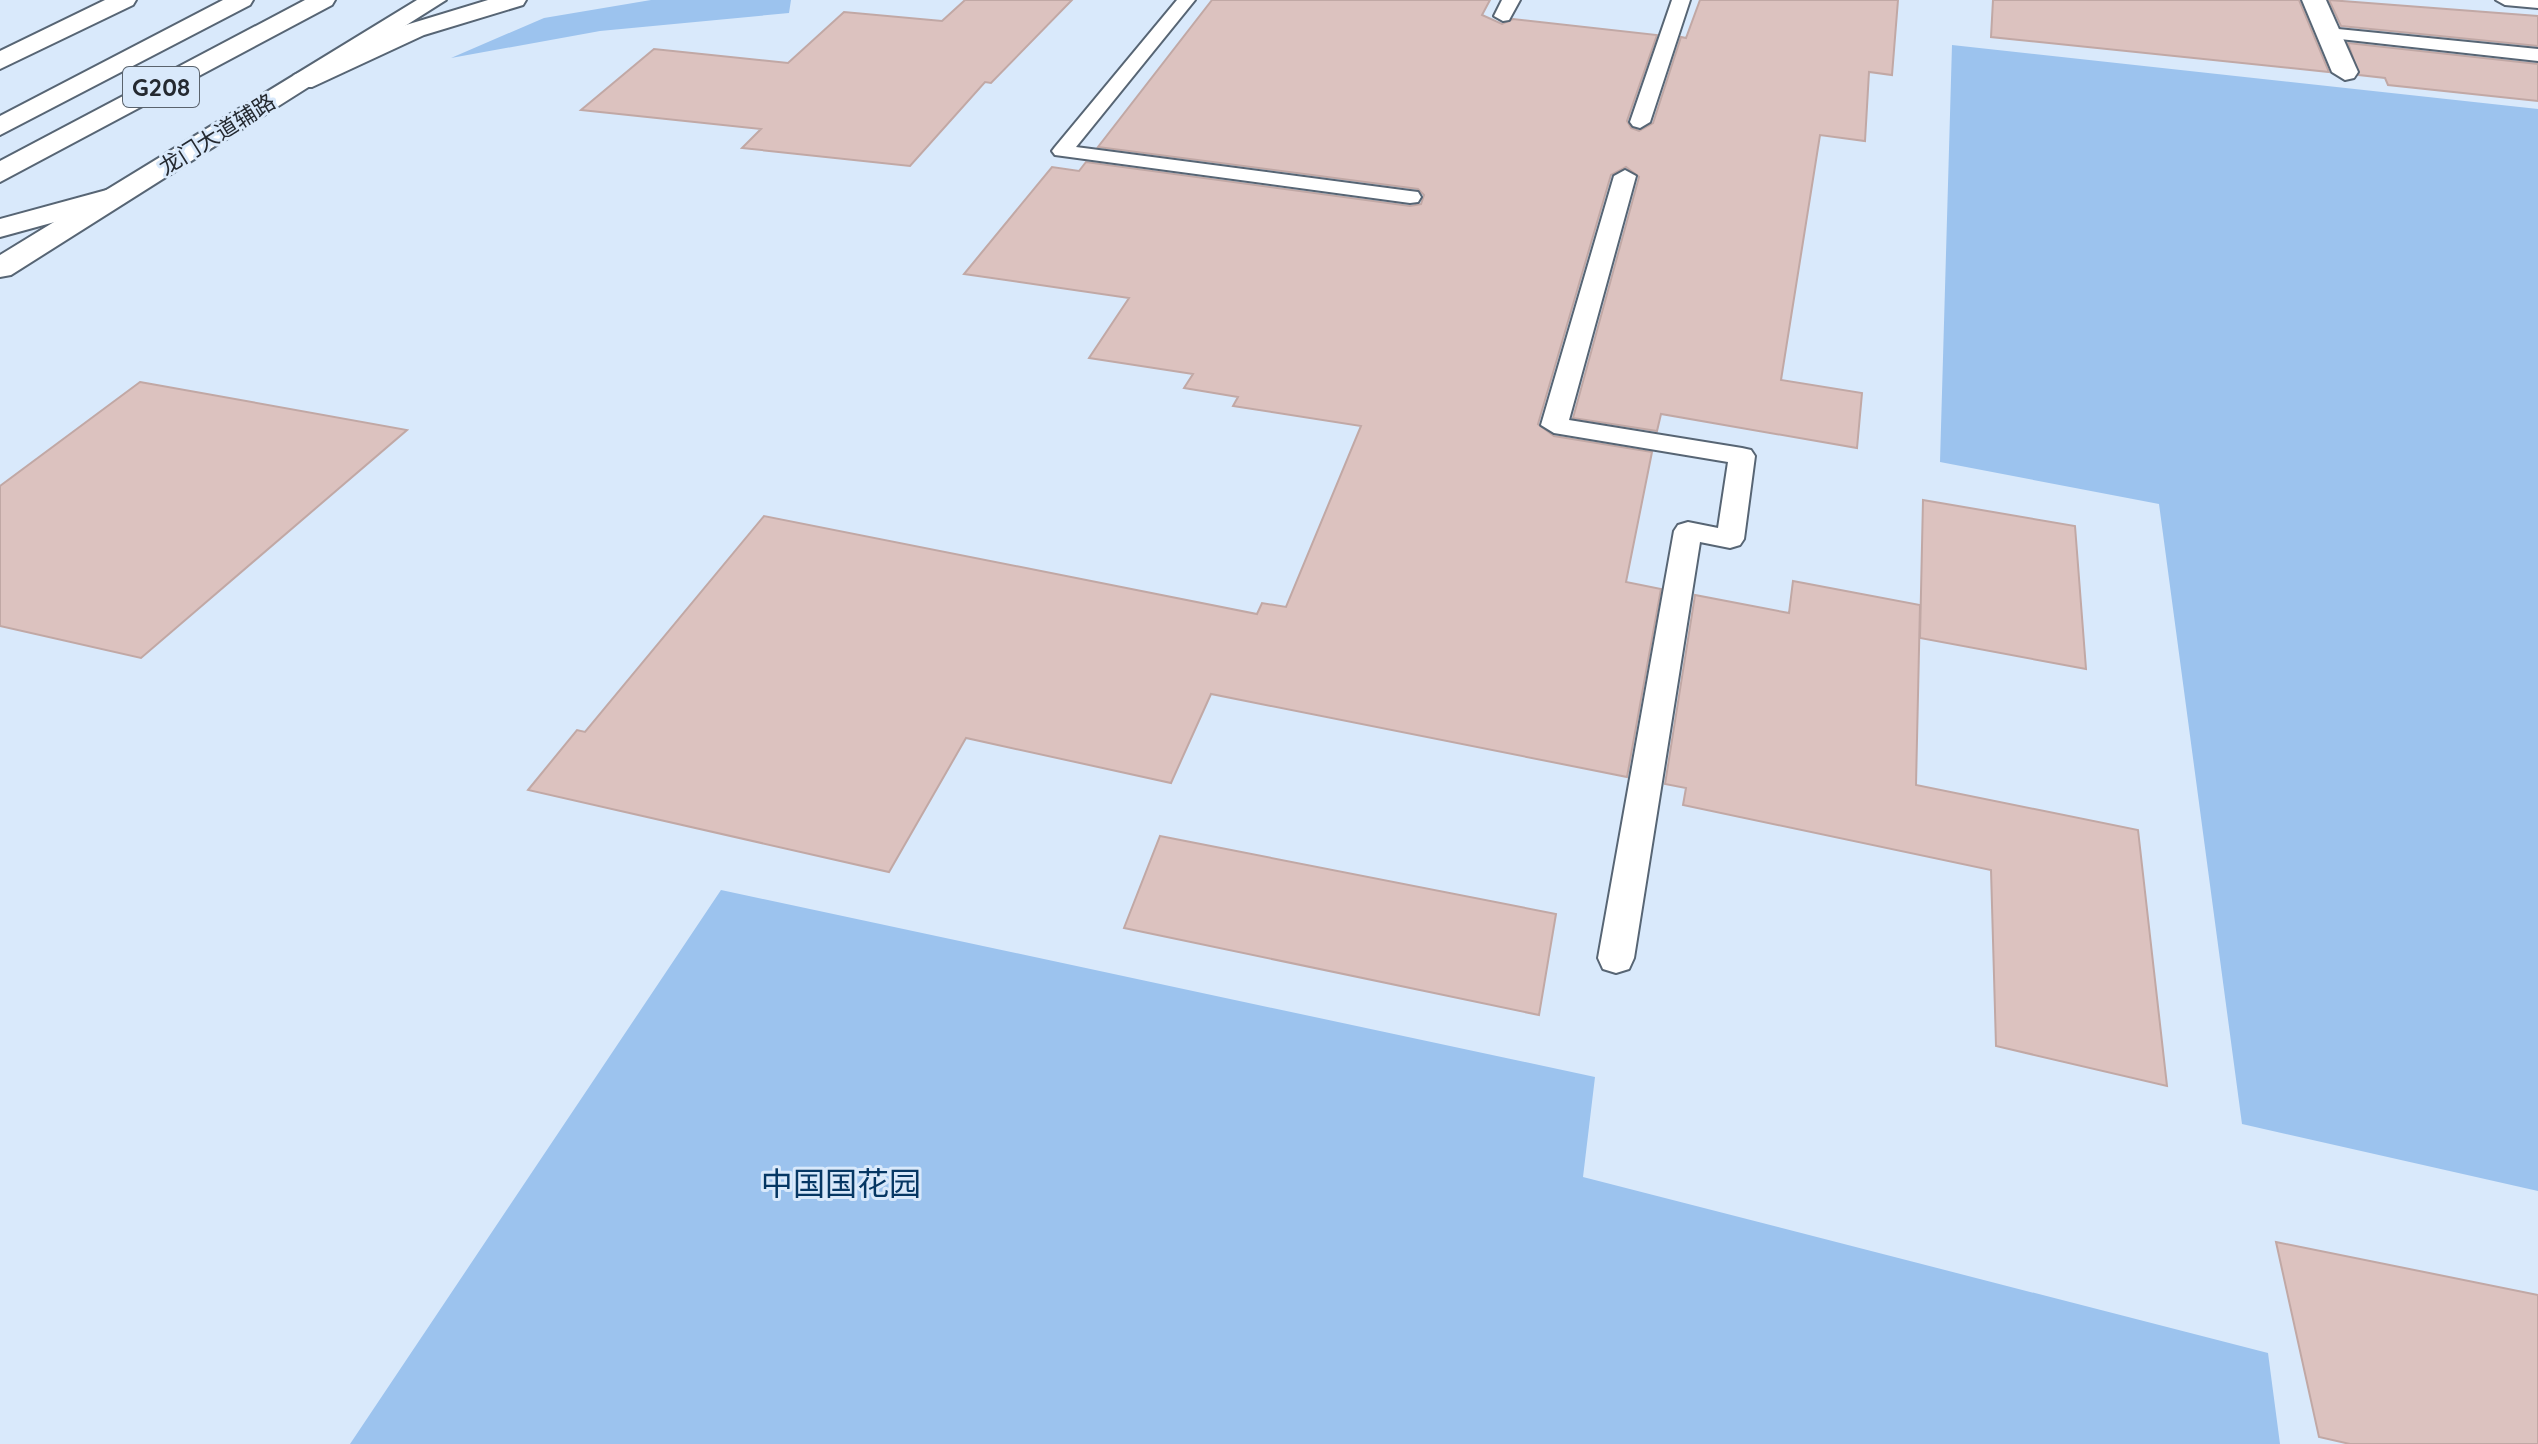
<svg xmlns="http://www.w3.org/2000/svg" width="2538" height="1444" viewBox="0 0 2538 1444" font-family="Quicksand,'Noto Sans SC',sans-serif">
<rect width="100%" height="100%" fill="#d9e9fb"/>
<path fill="#9cc3ee" d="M651 0H791L789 13 600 31 451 58 544 18Z
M1952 45 2538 109V1191L2242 1124 2159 504 1940 462Z
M721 890 1595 1077 1583 1177 2268 1353 2280 1444H350Z"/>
<path fill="#dcc2bf" stroke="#c1a8a5" stroke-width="2" d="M965 0H1072L991 83 985 82 910 166 742 148 761 129 581 110 654 49 788 63 844 12 942 21Z
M1212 0H1490L1482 15 1502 24 1513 19 1657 35 1627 121 1631 128 1639 131 1653 123 1681 37 1686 38 1700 0H1898L1892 75 1869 72 1865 141 1820 135 1781 380 1862 393 1857 448 1661 414 1657 431 1573 418 1639 177 1626 167 1611 175 1538 424 1554 436 1652 452 1626 582 1661 589 1627 777 1211 694 1171 783 966 738 889 872 528 790 577 730 585 732 764 516 1257 614 1262 603 1286 607 1361 426 1233 406 1238 397 1184 388 1193 374 1089 358 1129 298 964 274 1052 167 1079 171 1086 162 1410 206 1421 204 1424 195 1418 189 1098 147Z
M1993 0H2299L2329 72 1991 37Z
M2329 0 2538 16V46L2341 26Z
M2348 43 2538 64V101L2388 85 2385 78 2359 75Z
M140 382 407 430 141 658 0 626V486Z
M1923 500 2075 526 2086 669 1920 638Z
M1793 581 1920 605 1916 785 2138 830 2167 1086 1996 1046 1991 870 1683 805 1686 788 1665 784 1695 595 1789 613Z
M1160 836 1556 914 1539 1015 1124 928Z
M2276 1242 2538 1295V1444H2350L2319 1437Z"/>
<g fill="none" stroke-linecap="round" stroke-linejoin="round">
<g stroke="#576574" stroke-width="4">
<path id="service" d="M1177 0H1195L1076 147 1410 191 1418 192 1421 197 1418 202 1410 203 1055 155 1052 151 1055 147Z
M1502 0H1520L1509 20 1503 21 1494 16Z
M1672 0H1690L1650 122 1640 128 1633 126 1630 122Z
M2496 0H2538V8L2505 5Z
M2328 28 2538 49V61L2322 37 2319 33Z
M1625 170 1636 176 1569 420 1742 448 1751 450 1755 456 1744 539 1740 545 1730 548 1700 542 1634 958 1629 969 1616 973 1603 969 1598 958 1674 531 1678 525 1688 522 1718 528 1728 462 1554 433 1541 425 1614 176Z"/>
</g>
<g stroke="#576574" stroke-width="4">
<path id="minor" d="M2302 0H2326L2358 72 2354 78 2345 80 2332 72Z"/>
</g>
<g stroke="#576574" stroke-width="4">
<path id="secondary" d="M105 0H136L133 5 0 69V51Z
M417 0H446L11 275 0 277V255Z"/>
</g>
<g stroke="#576574" stroke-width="4">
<path id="primary" d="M488 0H526L523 5 424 35 312 87H294L290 81 294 75 406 25Z
M114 188 124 191 129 197 124 203 0 237V219Z"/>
</g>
<g stroke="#576574" stroke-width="4">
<path id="trunk" d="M223 0H253L250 5 0 135V116Z
M305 0H335L332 5 0 182V161Z"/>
</g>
<use href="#service" fill="#fff" fill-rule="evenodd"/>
<use href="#minor" fill="#fff" fill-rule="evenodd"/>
<use href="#secondary" fill="#fff" fill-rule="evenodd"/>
<use href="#primary" fill="#fff" fill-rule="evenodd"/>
<use href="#trunk" fill="#fff" fill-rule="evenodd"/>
</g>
<g text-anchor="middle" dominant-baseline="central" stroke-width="6" stroke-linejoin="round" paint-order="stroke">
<g font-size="22" fill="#242930" stroke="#d9e9fb">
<text transform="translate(217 134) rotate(-32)">龙门大道辅路</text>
</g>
<rect fill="#d9e9fb" stroke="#5a636d" stroke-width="2" x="123" y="67" width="76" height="40" rx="6"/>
<g font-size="24" font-weight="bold" fill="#242930">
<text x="161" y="87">G208</text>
</g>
<g font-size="32" fill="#063763" stroke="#d9e9fb">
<text x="841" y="1183">中国国花园</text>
</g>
</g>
</svg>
